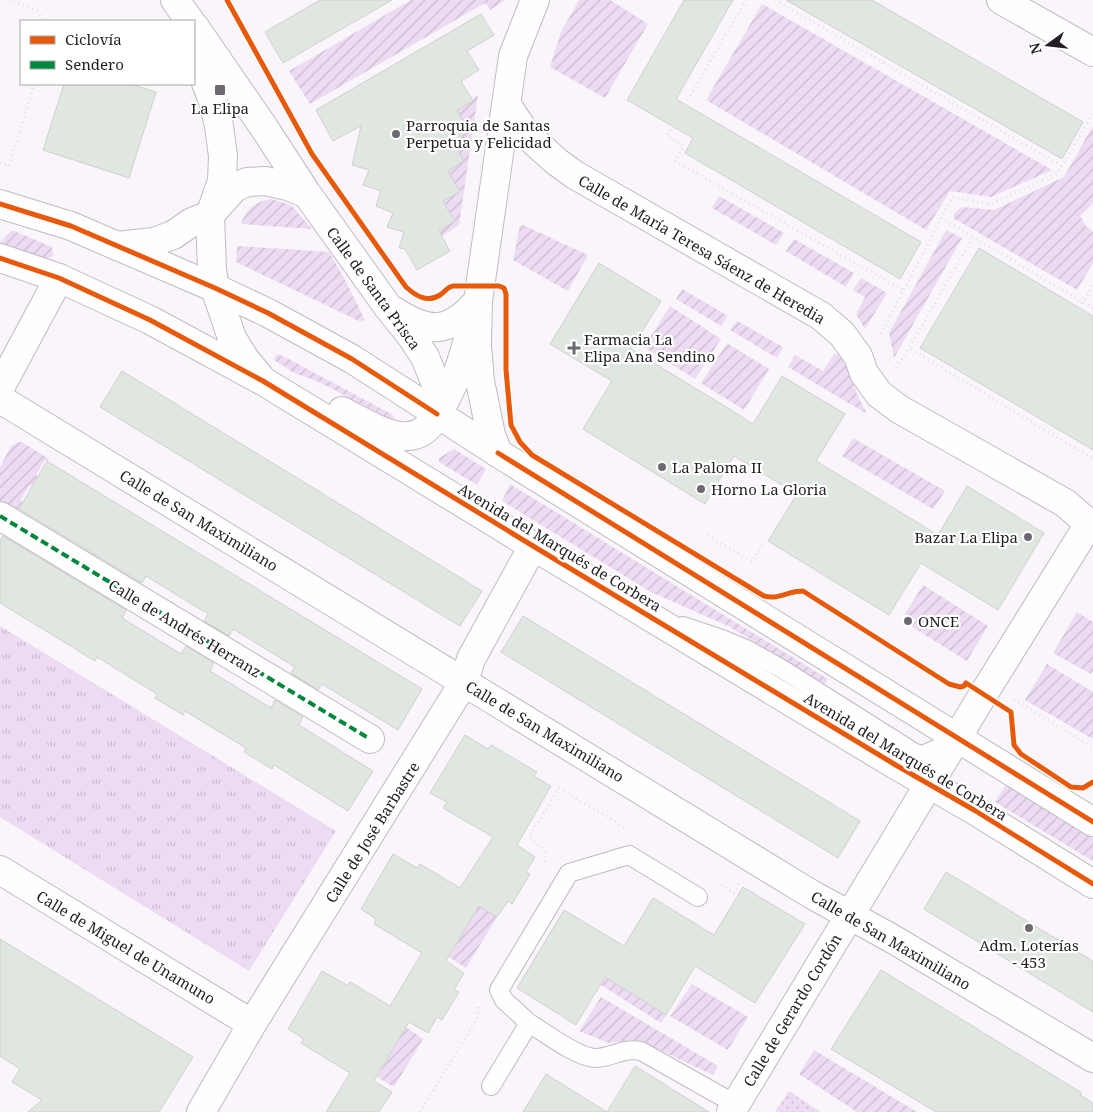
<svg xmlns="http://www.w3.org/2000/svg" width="1093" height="1112" viewBox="0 0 1093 1112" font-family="'Noto Serif',serif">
<defs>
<pattern id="grass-tufts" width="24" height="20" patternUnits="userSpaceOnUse" patternTransform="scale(1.25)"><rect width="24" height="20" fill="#ecdbf2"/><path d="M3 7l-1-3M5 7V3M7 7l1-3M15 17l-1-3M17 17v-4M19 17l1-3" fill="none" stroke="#cabccf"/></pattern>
<pattern id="park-dots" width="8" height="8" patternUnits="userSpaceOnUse" patternTransform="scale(1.25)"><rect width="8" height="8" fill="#ecdbf2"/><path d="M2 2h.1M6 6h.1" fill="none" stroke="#cabccf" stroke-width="1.8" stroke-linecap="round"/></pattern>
<pattern id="garden-furrows" width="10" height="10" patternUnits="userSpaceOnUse" patternTransform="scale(1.25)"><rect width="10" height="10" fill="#ecdbf2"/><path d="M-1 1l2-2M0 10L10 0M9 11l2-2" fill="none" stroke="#cabccf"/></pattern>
</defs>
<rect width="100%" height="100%" fill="#f9f5fa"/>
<path fill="url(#grass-tufts)" d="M0 626 336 831 249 971 0 817Z"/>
<path fill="url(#park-dots)" d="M789 1091 821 1112H775Z"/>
<path fill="url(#garden-furrows)" d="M411 0H505L490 10 485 3 310 104 289 71Z
M579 0H610L648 24 605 98 550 67 561 32Z
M762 4 1052 170 991 197 950 191 926 230 706 100Z
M478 95 459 225 442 236 439 231 455 221 443 201 457 110 472 101V99Z
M1092 127 1093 128V203L1080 216 1086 226 1093 232V263L1077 290 953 218 955 212 962 207 994 210 1064 177Z
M719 196 784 233 776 245 712 208Z
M270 199 291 205 312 229 241 224C246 209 255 202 270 199Z
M520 225H523L588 255 568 291 513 260Z
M12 230 52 247 53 256 45 260 0 242Z
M946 230 962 238 894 358 889 333Z
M794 239 854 273 846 287 786 251Z
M237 246 329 252 344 278 365 320 361 322 236 262Z
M861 278 887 293 865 329 856 314 865 297 853 290Z
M682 289 728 316 721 326 676 299Z
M670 306 721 339 695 379 644 347Z
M737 321 783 347 777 358 730 330Z
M727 343 769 369 744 410 701 383Z
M277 354 287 358 393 415 394 418 390 419 319 382 294 373 274 360Z
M834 354 839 355 850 373 856 392 867 414 788 367 795 355 823 371Z
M853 438 945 491 933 509 842 456Z
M19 442H22L49 459 47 461 45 460 36 475 38 477 32 486 30 485 20 500 23 502 13 517 0 509V467L11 446Z
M454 449 486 469 477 485 439 462V458Z
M510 484 828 679 825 684 728 626 651 592 502 501Z
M923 585 988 626 967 661 912 627 916 620 905 614Z
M1077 612 1093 622V671L1091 674 1053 653Z
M1047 664 1093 692V739L1025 700Z
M1007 783 1093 837V861L995 802Z
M479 906 497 917 466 968 449 957Z
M605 977 666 1015 661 1023 601 985Z
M692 984 748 1017 728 1050 670 1016Z
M601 997 718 1066 713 1075 641 1041 631 1040 609 1043 579 1031Z
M406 1027 423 1039 394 1087 377 1077Z
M814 1050 917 1112H857L799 1074Z"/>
<path fill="#dfe7e0" stroke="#cfd0cf" d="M320 0H392L283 63 265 32Z
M684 0H733L676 99 921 242 900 279 685 153 693 138 627 100Z
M786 0H872L1083 122 1062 159Z
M481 14 494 35 467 51 479 70 461 81 473 101 457 110 469 131 453 141 464 161 448 171 460 192 443 201 455 221 439 231 450 251 417 270 405 249 399 248 404 232 387 227 393 213 376 206 381 191 363 185 369 170 352 165 361 126 333 141 316 110Z
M64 84H130L156 92 129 178 43 150Z
M979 248 1093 316V450L920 348Z
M599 263 661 301 631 349 723 405 753 424 782 376 845 414 816 461 938 535 967 486 1044 533 998 610 921 563 889 615 768 541 797 494 734 456 705 504 583 429 612 381 550 344Z
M122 371 482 591 460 626 100 407Z
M47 461 422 689 398 730 322 684 318 690 291 673 295 667 233 629 229 636 204 621 208 614 146 576 142 583 19 509Z
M3 536 126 610 122 618 181 654 186 646 214 663 210 671 271 708 275 700 303 717 299 725 373 771 348 811 274 765 272 769 244 752 246 748 185 711 183 715 155 698 157 694 97 657 95 661 0 603V541Z
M523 616 860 821 838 858 501 652Z
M465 735 488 749 491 745 537 772 534 776 551 786 517 845 535 857 526 872 530 874 512 904 508 901 497 917 479 906 446 961 464 973 454 990 459 992 442 1020 437 1017 428 1033 409 1022 374 1081 392 1092 379 1112H326L350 1073 301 1043 304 1039 288 1029 322 971 347 985 350 982 390 1006 422 953 374 924 376 919 361 909 393 854 417 868 420 864 460 888 493 837 443 808 447 802 430 793Z
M946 872 1093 961V1012L924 909Z
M743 887 805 924 755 1003 695 966 666 1015 605 977 576 1025 517 988 564 910 624 946 653 898 714 935Z
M0 939 193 1057 159 1112H28L42 1100 12 1082 20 1069 0 1056Z
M881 970 1082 1093 1080 1095 1093 1103V1112H936L831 1049Z
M635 1066 709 1112H523L546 1074 607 1112Z"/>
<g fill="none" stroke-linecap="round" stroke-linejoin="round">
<g stroke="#bfbbc1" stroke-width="20">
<path id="lane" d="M683 626 722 639 748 650 782 669 915 753 923 755 952 742
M529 1023 504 1000 499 990 569 873 629 855 698 897
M491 1086 529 1023C544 1032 578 1058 595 1058 611 1058 624 1047 641 1051L735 1104"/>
</g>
<g stroke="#bfbbc1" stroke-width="30">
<path id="street" d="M175 0 190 21
M1001 0 1093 52
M194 26 265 129 307 194 388 307 412 337 425 357 435 382 438 401 437 414
M194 52 213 101 219 126 223 156 222 181 210 215 212 270 215 288 232 338 245 359 263 381
M506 104 527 135 557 162 575 175 821 316 842 334 858 356 864 373 879 394 899 409 1065 503 1093 527
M117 246 154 242 173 235 192 222 210 215 234 188 247 182 265 181 288 186 307 194
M394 311C430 334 449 334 478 301
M0 388 59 278
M0 399 811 894 891 938 1093 1058
M437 414C454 388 462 362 470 332
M498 453 491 435 480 381 477 345 478 301 513 56 535 0
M0 516 370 739
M0 870 252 1024
M201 1112 252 1024 464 682 471 659 533 546
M731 1112 984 693 1089 524"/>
</g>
<g stroke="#bfbbc1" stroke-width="30">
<path id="secondary" d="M0 204 71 226 215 288 268 313 352 359 509 460 1093 822
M0 258 59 278 150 320 263 381 533 546 894 764 974 810 1093 884
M342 411C374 427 415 457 437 414"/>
</g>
<path stroke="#e3e1e4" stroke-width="3" stroke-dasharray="1 4" stroke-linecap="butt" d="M9 0 38 11 44 21
M746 0 667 136 684 145 675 161 903 290
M775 0 1062 166
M0 163 9 166 34 84
M941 218 973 237
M1079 308 1093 285
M1093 308 973 237 909 348 1093 459
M881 334 952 197 990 204 1058 173 1093 113
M896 368 909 348
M708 535 752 562 763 543
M1014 699 1093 748
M545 862V850L529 837 559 788 628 829
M721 885 734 893 739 883
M420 1112 477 1019 478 1006"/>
<use href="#lane" stroke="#fefefe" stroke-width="18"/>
<use href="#street" stroke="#fefefe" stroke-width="28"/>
<use href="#secondary" stroke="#fefefe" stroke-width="28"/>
<path stroke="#00873e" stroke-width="4" stroke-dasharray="8 4" stroke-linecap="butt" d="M0 516 370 739"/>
<g stroke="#fff" stroke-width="8">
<path id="cycleway" d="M227 0 312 154 406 287C416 296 427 303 440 295 445 292 447 287 453 286H499L504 288 506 294V370L511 425 520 442 532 455 764 596C780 600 787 591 803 591L949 684 960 687 964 686 966 683 1011 712 1014 745 1021 754 1071 787 1083 788 1093 782
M0 204 71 226 215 288 268 313 352 359 437 414
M0 258 59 278 150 320 263 381 533 546 894 764 974 810 1093 884
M498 453 1093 822"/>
</g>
<use href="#cycleway" stroke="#e8590c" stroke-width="5"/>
</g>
<g fill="#6e6970" stroke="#fff" stroke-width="2">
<rect x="214" y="84" width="12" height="12" rx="2.5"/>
<circle cx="396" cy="134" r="5"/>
<path d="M571.5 340.5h5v5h5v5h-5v5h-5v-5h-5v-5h5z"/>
<circle cx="662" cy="467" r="5"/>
<circle cx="701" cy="489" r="5"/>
<circle cx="1028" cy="537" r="5"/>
<circle cx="908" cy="621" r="5"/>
<circle cx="1029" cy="928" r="5"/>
</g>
<g text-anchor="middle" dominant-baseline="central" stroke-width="4.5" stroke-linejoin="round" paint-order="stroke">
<g font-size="15" fill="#231e25" stroke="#fff" text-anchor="start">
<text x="220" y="108" text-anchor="middle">La Elipa</text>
<text x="406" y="125">Parroquia de Santas<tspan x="406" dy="17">Perpetua y Felicidad</tspan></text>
<text x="584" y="339">Farmacia La<tspan x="584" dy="17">Elipa Ana Sendino</tspan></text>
<text x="672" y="467">La Paloma II</text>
<text x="711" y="489">Horno La Gloria</text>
<text x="1018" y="537" text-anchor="end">Bazar La Elipa</text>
<text x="918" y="621">ONCE</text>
<text x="1029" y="945" text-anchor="middle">Adm. Loterías<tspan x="1029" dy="17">- 453</tspan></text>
</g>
<g font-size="15" fill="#231e25" stroke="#fff">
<text transform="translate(702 249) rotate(30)">Calle de María Teresa Sáenz de Heredia</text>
<text transform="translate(374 288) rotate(54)">Calle de Santa Prisca</text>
<text transform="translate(199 520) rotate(31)">Calle de San Maximiliano</text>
<text transform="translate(560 547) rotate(31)">Avenida del Marqués de Corbera</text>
<text transform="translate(185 628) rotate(31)">Calle de Andrés Herranz</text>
<text transform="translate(545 731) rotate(31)">Calle de San Maximiliano</text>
<text transform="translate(906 756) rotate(31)">Avenida del Marqués de Corbera</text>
<text transform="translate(372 832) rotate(-58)">Calle de José Barbastre</text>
<text transform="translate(891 940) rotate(30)">Calle de San Maximiliano</text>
<text transform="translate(126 947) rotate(31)">Calle de Miguel de Unamuno</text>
<text transform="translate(792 1010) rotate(-59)">Calle de Gerardo Cordón</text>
</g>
</g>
<rect x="20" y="20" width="175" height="65" fill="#ffffff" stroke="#a7a5a8"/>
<rect x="30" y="36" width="25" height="8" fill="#e8590c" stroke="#a7a5a8"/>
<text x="65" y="45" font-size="15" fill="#231e25">Ciclovía</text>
<rect x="30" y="61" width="25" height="8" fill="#00873e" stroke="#a7a5a8"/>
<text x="65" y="70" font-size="15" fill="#231e25">Sendero</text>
<g transform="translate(1048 45) rotate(255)" stroke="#ffffff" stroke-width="4" paint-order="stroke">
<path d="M0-4L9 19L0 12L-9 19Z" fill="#231e25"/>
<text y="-8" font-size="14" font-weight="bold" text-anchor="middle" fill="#231e25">N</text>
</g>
</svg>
